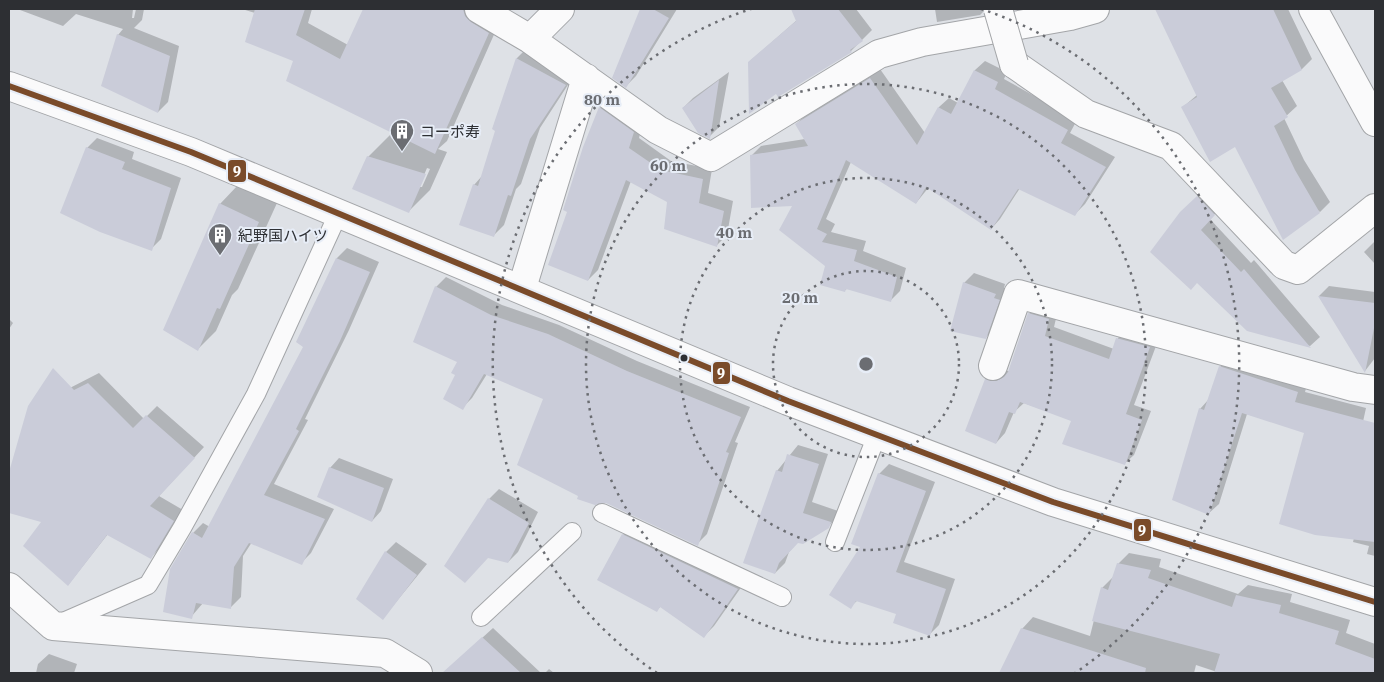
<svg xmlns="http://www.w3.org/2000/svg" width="1384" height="682" viewBox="0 0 1384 682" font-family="'IBM Plex Serif','Noto Sans JP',serif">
<rect width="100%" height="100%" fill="#dee1e6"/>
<path fill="#0003" fill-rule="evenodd" d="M20 9H133L132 18H134L136 9H144L142 20 134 28 179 46 168 102 158 112 118 35 123 29 76 14 63 26 20 10Z
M242 9H312L308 23 348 45 365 9H482L500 21 447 141 438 149 447 152 430 190 408 212 368 157 390 135 402 137 294 60 255 13ZM427 168 430 169 422 187H419Z
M642 9H677L636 76 626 86 613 77Z
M792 9H856L872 30 851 51 749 62 797 20Z
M935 9H986L980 15 937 22Z
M1156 9H1288L1312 59 1302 69 1282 80 1297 106 1284 118 1304 160 1330 202 1320 212 1236 145 1183 107 1197 95Z
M527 48 575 74 540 128 521 184 516 189 504 225 494 235 474 185 482 176 497 131 493 128 517 58Z
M985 61 1007 72 1004 79 1077 120 1070 133 1115 157 1085 204 1075 214 1020 188 1000 219 991 229 929 187 916 203 851 162 826 219 835 224 831 232 866 241 863 251 906 268 900 291 890 301 848 288 844 291 827 265 794 205 751 156 761 146 805 139 796 124 806 115 880 69 925 133 939 107 949 98 958 103 975 70Z
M729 72 719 127 709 137 683 108 693 98Z
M610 98 643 122 639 138 671 161 712 169 708 193 733 201 727 235 716 246 669 201 631 181 598 270 588 280 569 211 600 108Z
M97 138 134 152 132 159 181 178 161 239 151 249 87 148Z
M238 185 277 203 238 289 232 295 216 331 197 350 220 204Z
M1207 187 1224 204 1210 219 1251 263 1254 260 1320 337 1310 346 1247 330 1181 213Z
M1375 241V264L1364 252Z
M347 248 379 262 349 330 305 419 308 420 274 484 334 509 311 553 301 563 252 542 243 556 241 597 231 607 203 603 191 617 171 570 193 533 203 523 210 527 305 346 298 341 337 258Z
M974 273 1005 284 1004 288 1009 290 996 327 985 338 964 283Z
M446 277 502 305 559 325 637 361 750 407 735 442 738 443 707 534 697 544 607 502 545 399 487 374 472 398 462 408 457 374 459 361 436 287Z
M1329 286 1375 292V358L1365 371 1319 296Z
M1038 304 1058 310 1054 327 1114 349 1118 338 1127 329 1159 338 1134 405 1151 411 1134 455 1124 464 1072 420 1024 403 1014 412 1005 433 996 443 986 379 995 370 1009 371 1029 314Z
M9 319 13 323 9 329Z
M1230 357 1308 381 1305 392 1366 408 1355 458 1375 423V556L1367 554 1369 546 1353 542 1354 538 1305 432 1247 414 1219 504 1208 514 1200 409 1209 399 1220 367Z
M99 373 144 419 157 406 204 447 159 496 183 510 161 547 151 557 108 534 68 585 43 521 9 512V477L29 409Z
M798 445 828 454 812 502 841 512 828 527 798 542 789 552 785 563 775 573 777 471Z
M339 458 393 479 381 511 372 521 330 468Z
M889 464 935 482 904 562 955 579 939 625 930 634 898 613 858 600 850 607 879 474Z
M499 489 538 512 518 552 508 562 489 499Z
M633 524 747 579 714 626 704 636 661 606 657 610 623 535Z
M396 542 427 564 383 618 358 599 386 552Z
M1129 553 1161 559 1159 567 1238 594 1248 585 1292 594 1290 602 1350 620 1346 633 1375 644V673H1220L1196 665 1194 673H1000L1022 629 1033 617 1090 636 1102 588 1114 576 1118 564Z
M493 628 541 673H452L448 669Z
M49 654 77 664 74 673H36L38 664Z
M549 669 554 673H545Z"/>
<path fill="#caccd9" d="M255 9H305L296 35 340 59 363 9H463L465 16 471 22 489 33 435 154 286 81 293 61 245 42Z
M640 9H653L669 18 626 88 612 78Z
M791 9H838L863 41 850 50 852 52 778 97 776 94 749 114 748 62 796 21Z
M1155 9H1273L1302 70 1271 88 1288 117 1274 126 1295 170 1320 213 1283 240 1235 147 1210 162 1181 107 1197 97Z
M117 34 170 56 158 113 101 86Z
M516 58 566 85 530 139 511 196 508 195 494 237 459 225 473 184 478 186 495 131 492 129Z
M974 70 998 82 995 89 1068 130 1061 143 1106 167 1075 216 1018 189 991 230 926 187 916 204 846 160 817 229 827 234 822 242 857 250 854 261 897 277 891 302 846 289 845 292 820 285 825 266 779 230 792 206 751 208 750 155 808 146 795 124 870 78 917 145 938 107 951 114Z
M719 80 710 139 698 133 682 108Z
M599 107 634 132 629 148 661 170 703 179 699 203 724 211 717 247 664 229 667 202 626 180 588 281 548 265 567 212 563 210 583 147Z
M86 147 125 162 122 169 171 188 152 251 100 232 60 213Z
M367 156 426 174 409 213 352 189Z
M1197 196 1215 215 1201 230 1241 272 1244 269 1311 348 1247 331 1197 283 1191 290 1150 252 1180 212Z
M219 203 259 222 220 309 217 308 198 351 163 330Z
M336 258 370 272 340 341 296 429 299 431 264 495 325 519 302 565 249 543 234 567 231 609 196 603 192 619 163 612 170 569 192 532 202 538 303 347 296 342Z
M963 282 996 294 994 298 1000 300 986 339 950 331Z
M435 286 491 315 548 334 627 371 741 417 726 452 729 453 698 546 606 503 595 505 577 499 578 496 517 465 543 399 484 374 463 410 443 399 455 375 451 373 457 362 413 342Z
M1318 296 1375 303V323L1365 373Z
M1028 313 1049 319 1045 336 1109 359 1116 338 1150 347 1126 414 1142 420 1125 465 1062 444 1071 421 1020 402 1015 414 1009 412 996 444 965 431 985 379 996 381 1004 377 1008 372Z
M1219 366 1298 392 1295 402 1375 423V542L1315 535 1279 524 1304 433 1242 413 1209 515 1172 500 1199 408 1204 410Z
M53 368 74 390 88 383 133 428 146 415 195 458 150 506 174 521 151 559 107 535 68 586 23 546 41 522 9 513V472L28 406Z
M787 454 819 464 803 513 831 522 829 528 803 544 798 543 779 563 775 574 743 563 776 470 782 472Z
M329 467 384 488 372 522 317 497Z
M878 473 926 491 896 572 946 589 930 636 893 623 896 614 856 601 851 609 829 595 860 547 851 544Z
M488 498 529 523 508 563 488 558 465 583 444 566Z
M622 534 738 589 704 638 660 607 657 612 597 580Z
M385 551 417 575 383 620 356 599Z
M1117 563 1151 570 1148 578 1232 607 1236 595 1281 605 1279 613 1339 631 1335 644 1375 659V673H1214L1220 654 1092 621 1101 587 1108 590Z
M1021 628 1146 668 1145 673H999Z
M482 637 521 673H442Z"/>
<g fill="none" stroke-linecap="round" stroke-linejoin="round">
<g stroke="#a3a5a8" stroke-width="20">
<path id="service" d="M602 513 782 597
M835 542 877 435
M481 617 572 532
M61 623 148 585 182 528 256 394 339 212"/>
</g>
<g stroke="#a3a5a8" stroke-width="30">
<path id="minor" d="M479 9 530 39 658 130 711 157 879 54 922 42 1070 16 1095 9
M1313 9 1375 122
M530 39 560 9
M1014 64 1086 114 1171 146 1284 265 1298 270 1375 208
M522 288 586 78
M993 366 1018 294 1353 387 1375 390
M9 587 53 626 385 653 418 673"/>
</g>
<g stroke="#a3a5a8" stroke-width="30">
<path id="tertiary" d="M9 86 191 152 788 401 1053 502 1375 602"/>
</g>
<use href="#service" stroke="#fafafb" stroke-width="18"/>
<use href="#minor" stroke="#fafafb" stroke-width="28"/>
<use href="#tertiary" stroke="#fafafb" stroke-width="28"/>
<g stroke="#a3a5a8" stroke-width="30" stroke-linecap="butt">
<path id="minor-bridge" d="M998 9 1014 64"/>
</g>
<use href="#minor-bridge" stroke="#fafafb" stroke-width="28"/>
<g stroke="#e7edf7" stroke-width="10">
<path id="bus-1" d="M9 86 191 152 788 401 1053 502 1375 602"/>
</g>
<use href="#bus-1" stroke="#7a4b2a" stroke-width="6"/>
</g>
<g fill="none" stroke="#6b6d72" stroke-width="2.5" stroke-dasharray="2.5 5">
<circle cx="866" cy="364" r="93"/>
<circle cx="866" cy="364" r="186"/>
<circle cx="866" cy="364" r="280"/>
<path d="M657 673A373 373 0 0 1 751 9M981 9A373 373 0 0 1 1075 673"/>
</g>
<defs>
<g id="building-pin" transform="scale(1.25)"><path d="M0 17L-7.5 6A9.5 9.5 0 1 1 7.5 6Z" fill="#6b6d72" stroke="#e7edf7"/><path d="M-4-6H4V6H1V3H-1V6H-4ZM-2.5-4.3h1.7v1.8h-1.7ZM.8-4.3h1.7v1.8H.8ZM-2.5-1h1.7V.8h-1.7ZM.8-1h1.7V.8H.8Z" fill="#fff"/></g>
</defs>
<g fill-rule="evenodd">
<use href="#building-pin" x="402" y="131"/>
<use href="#building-pin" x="220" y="235"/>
</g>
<circle fill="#2d2f33" stroke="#e7edf7" stroke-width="2" cx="684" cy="358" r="4.5"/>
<g text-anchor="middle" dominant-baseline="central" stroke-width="4" stroke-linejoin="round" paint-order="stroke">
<g font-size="15" fill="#2d2f33" stroke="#e7edf7" text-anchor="start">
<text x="420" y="131">コーポ寿</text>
<text x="238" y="235">紀野国ハイツ</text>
</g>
</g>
<circle cx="866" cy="364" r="8" fill="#6b6d72" stroke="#e7edf7" stroke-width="2.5"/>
<g font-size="15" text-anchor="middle" font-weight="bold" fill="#6b6d72" stroke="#e7edf7" stroke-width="4" stroke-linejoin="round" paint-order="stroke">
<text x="602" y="105">80 m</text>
<text x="668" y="171">60 m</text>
<text x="734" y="238">40 m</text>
<text x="800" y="303">20 m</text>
</g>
<g stroke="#e7edf7" stroke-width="2">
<rect x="227" y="159" width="20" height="24" rx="5" fill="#7a4b2a"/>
<rect x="712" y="361" width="19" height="24" rx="5" fill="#7a4b2a"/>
<rect x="1133" y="518" width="19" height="24" rx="5" fill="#7a4b2a"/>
</g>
<g font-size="14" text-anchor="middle" font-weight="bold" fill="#fff">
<text x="237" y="176">9</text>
<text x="721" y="378">9</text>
<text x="1142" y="535">9</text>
</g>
<rect width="1384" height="682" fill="none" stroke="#2d2f33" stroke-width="20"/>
</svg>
